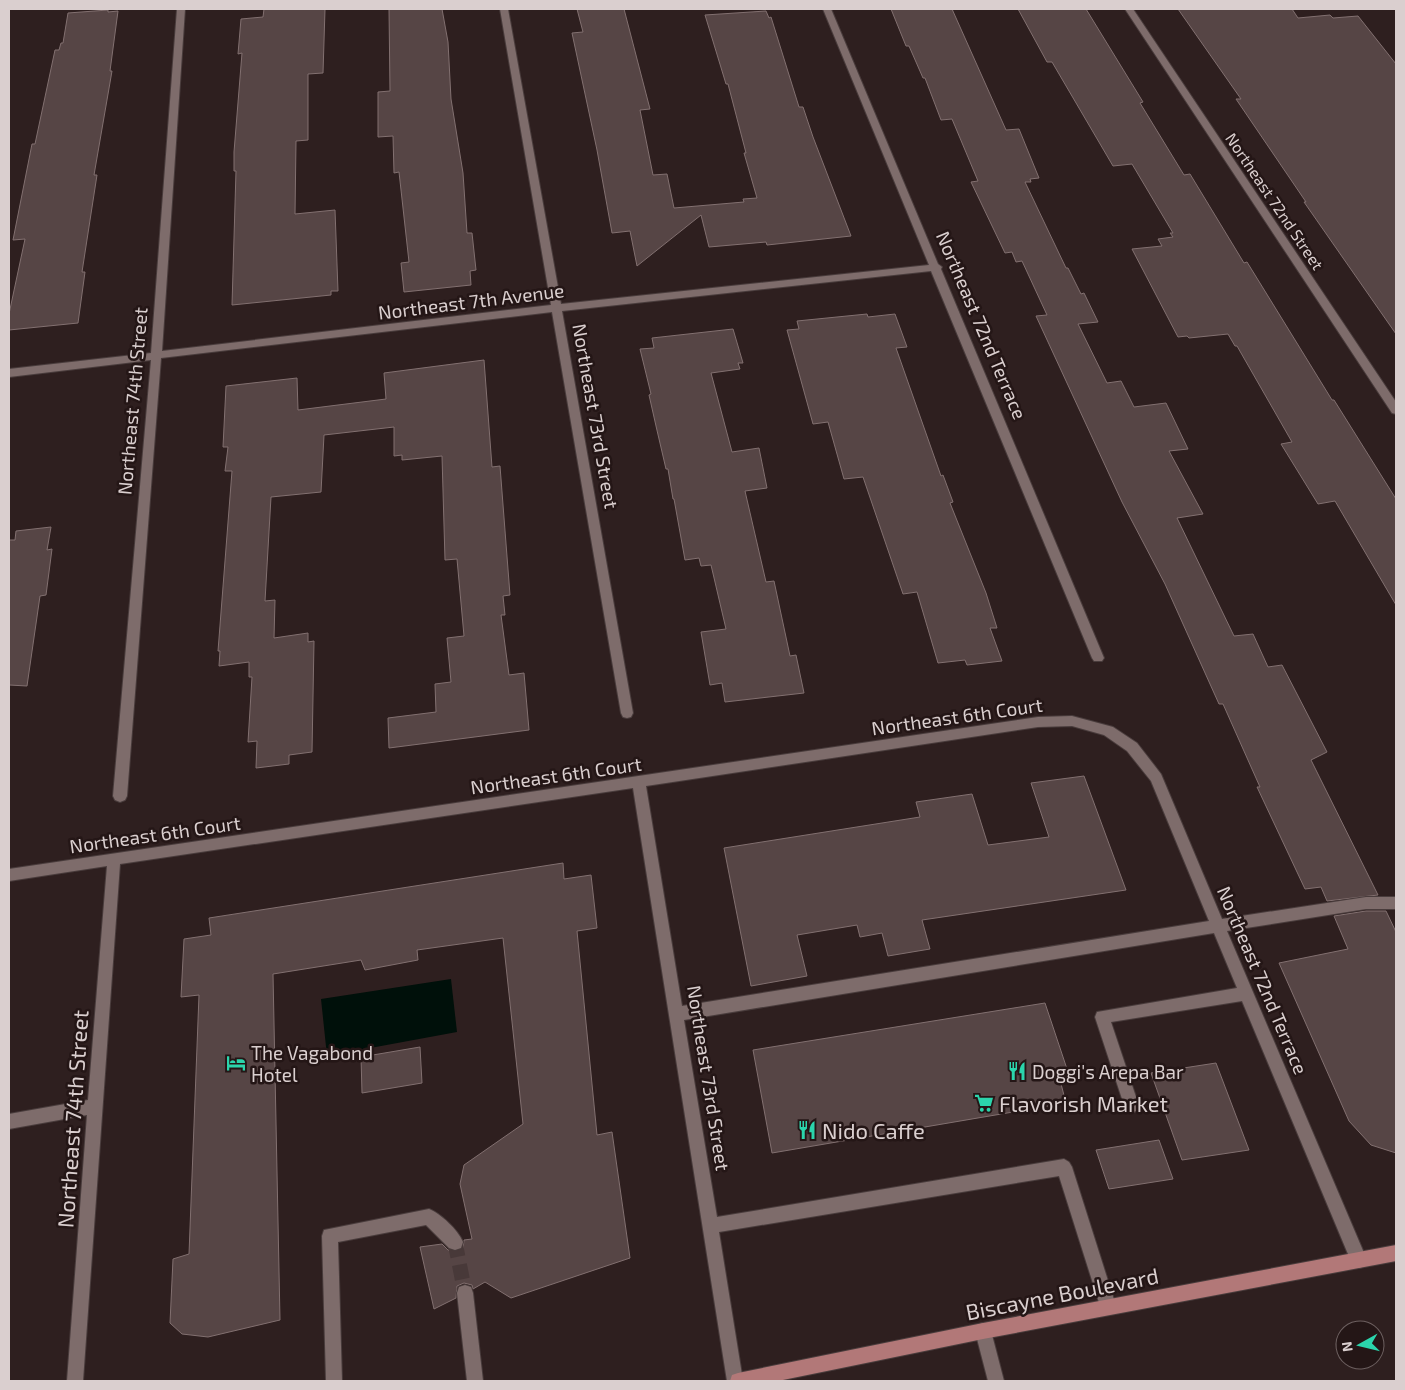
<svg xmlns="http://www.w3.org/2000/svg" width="1405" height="1390" viewBox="0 0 1405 1390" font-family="'Exo 2',sans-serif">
<rect width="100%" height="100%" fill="#2e1f1f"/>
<path fill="#00100a" d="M451 979 457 1032 327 1056 321 999Z"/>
<path fill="#564545" stroke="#827070" d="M264 9H325L323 73 308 74V140L296 141 295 214 335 210 338 291H331V295L232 305 236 171H234V152L242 53 238 54 241 19 263 17Z
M389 9H442L448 42 451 99 463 173 467 233H472L476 270 470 271 471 285 404 292 401 263 409 262 399 172 394 173 393 136 378 137V92L390 91Z
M577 9H624L650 109 640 110 653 175 667 174 674 208 744 202 743 199 757 198 744 153H746L728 84H726L705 15 766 11 769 18 771 17 799 107H803L813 137 851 236 767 245 766 242 709 247 701 215 637 266 630 231 612 233 597 150 572 33 583 32Z
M891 9H952L1006 130 1019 129 1039 178 1030 179 1031 182H1025L1066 268H1068L1081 294 1084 293 1098 322 1078 324 1107 383 1121 381 1134 407 1166 403 1188 449 1169 451 1203 514 1177 518 1234 636 1253 634 1268 667 1282 665 1327 752 1311 760 1378 895 1327 901 1321 887 1305 889 1257 787H1260L1223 704H1219L1165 584 1122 502 1036 316 1047 315 1022 261 1016 262 1012 252 1005 253 971 182 978 181 952 119 941 120 925 78H923L909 46H906Z
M1018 9H1086L1143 102 1140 103 1184 175 1190 174 1244 263 1247 262 1332 400H1334L1396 499V605L1335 501 1318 504 1281 444 1292 442 1237 346H1235L1228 334 1189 338 1187 336 1178 337 1132 249 1162 246 1158 239 1173 237 1170 233H1173L1132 164 1113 166 1052 62H1047Z
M1178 9H1292L1298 18 1330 15 1333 18 1358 16 1396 64V334L1304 202H1306L1236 99H1241Z
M108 10V12L118 11 110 71H112L94 175H97L82 272H85L78 323 9 330V314L25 239 13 240 32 144H35L55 50H59L61 43H63L68 13Z
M867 314 868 317 895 314 907 347 896 348 941 476 943 475 953 502 950 503 986 593 997 628H990L1002 661 967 665 965 660 938 663 917 592 903 594 863 477 844 479 828 422 813 424 787 330 799 329 797 321Z
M733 329 743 363H738L740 369 711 373 732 452 759 448 767 488 745 491 766 582 774 581 790 656 796 655 804 693 725 702 722 683 710 685 701 632 726 629 711 565 701 566 699 558 685 560 674 499H673L668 469H666L656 426 649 395 651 394 640 349 654 348 652 338Z
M484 360 492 467 500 466 510 595 503 596 505 615H501L509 675 524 673 529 730 389 748 388 718 436 712 435 684 451 682 447 638 464 636 457 559 445 560 442 456 402 460V455L394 456V427L324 435 321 492 271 497 265 601 275 600 274 638 308 633V642L314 641 312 752 289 755V764L256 768 257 741 248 742 252 677H249V662L219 666 220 651H218L232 471H225L228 447H223L226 386 297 378 298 410 386 399 384 373Z
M51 527 47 550 52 549 46 595 40 596 27 686 9 685V540H15L16 531Z
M1084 776 1126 890 922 920 930 949 888 956 882 933 860 937 857 925 797 935 807 976 751 986 724 848 920 817 916 802 972 794 988 845 1049 837 1031 783Z
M563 863 564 879 591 875 597 928 577 931 597 1135 612 1132 630 1258 511 1298 485 1282 473 1289 472 1285 464 1283 457 1286 456 1298 434 1309 420 1247 442 1244 448 1250 456 1252 463 1249 464 1240 472 1239 460 1184 464 1165 523 1124 503 938 417 950 418 960 365 970 361 960 273 974 280 1320 208 1337 182 1334 170 1323 173 1259 189 1254 199 995 181 997 184 939 211 935 209 918Z
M1366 911H1386L1396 932V1153L1371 1145 1349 1121 1279 963 1348 949 1334 916Z
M1045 1003 1070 1078 1060 1080 1066 1103 772 1153 753 1050Z
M420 1047 422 1083 362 1093 361 1057Z
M1216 1063 1249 1150 1182 1160 1151 1073Z
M1159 1140 1173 1179 1109 1189 1096 1150Z"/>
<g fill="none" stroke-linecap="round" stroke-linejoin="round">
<path stroke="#483939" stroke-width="15" stroke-dasharray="15 8" stroke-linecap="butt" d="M455 1242 465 1293"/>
<g stroke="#493c3c" stroke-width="2">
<path id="minor" d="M177 9H185L162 351 551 305 500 9H508L561 304 929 265 823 9H831L938 264 942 267 941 269 1104 658 1102 661H1094L1092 658 931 271 562 311 633 713 631 717 627 718 623 717 621 713 552 312 161 358 127 796 125 800 120 802 115 800 113 796 151 360 9 377V369L151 353Z
M1125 9H1133L1396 402V414L1392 413Z
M1072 716 1113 727 1137 743 1161 774 1222 919 1366 897H1396V909H1366L1227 931 1367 1260 1365 1266 1359 1268 1353 1266 1242 1001 1111 1022 1139 1106 1136 1111 1131 1113 1126 1111 1095 1017 1097 1012 1237 988 1214 933 684 1020 717 1217 1064 1159 1069 1162 1072 1167 1116 1306 1114 1312 1108 1314 1102 1312 1059 1176 719 1232 743 1381H727L633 788 120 864 83 1381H67L87 1115 9 1129V1114L88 1100 107 866 9 881V869L1038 717ZM1072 726 1104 735 1127 751 1151 781 1209 921 682 1006 646 786 1038 727Z
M429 1209C441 1214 458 1230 463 1242L461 1248 455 1250 449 1248 426 1225 338 1242 342 1381H326L322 1236 324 1230Z
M465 1285 471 1287 473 1293 483 1381H467L457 1293 459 1287Z
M983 1323 989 1325 991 1331 1004 1381H988L975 1331 977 1325Z"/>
</g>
<g stroke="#493c3c" stroke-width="2">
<path id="major" d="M1396 1245V1261L983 1339 778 1381H730L732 1375 738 1373 983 1323Z"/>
</g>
<use href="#minor" fill="#7e6c6b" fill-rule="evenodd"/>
<use href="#major" fill="#b27878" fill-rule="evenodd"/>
</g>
<defs>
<g id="hotel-bare" transform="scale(1.5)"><path d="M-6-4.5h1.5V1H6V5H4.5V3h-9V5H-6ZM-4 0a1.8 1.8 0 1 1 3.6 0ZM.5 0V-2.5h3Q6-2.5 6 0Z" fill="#2bd5ac" stroke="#241616" stroke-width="2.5" paint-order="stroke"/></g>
<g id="restaurant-bare" transform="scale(1.5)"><path d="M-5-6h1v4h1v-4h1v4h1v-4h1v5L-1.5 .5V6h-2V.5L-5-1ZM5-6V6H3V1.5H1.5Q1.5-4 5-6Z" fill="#2bd5ac" stroke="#241616" stroke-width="2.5" paint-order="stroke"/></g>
<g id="supermarket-bare" transform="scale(1.5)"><path d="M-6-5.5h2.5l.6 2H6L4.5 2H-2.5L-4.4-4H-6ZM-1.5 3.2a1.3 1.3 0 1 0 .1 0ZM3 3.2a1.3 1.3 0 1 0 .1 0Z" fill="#2bd5ac" stroke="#241616" stroke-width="2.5" paint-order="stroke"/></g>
</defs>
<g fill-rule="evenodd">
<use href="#hotel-bare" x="236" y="1063"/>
<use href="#restaurant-bare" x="1017" y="1071"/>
<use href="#supermarket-bare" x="984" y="1103"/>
<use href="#restaurant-bare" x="807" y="1130"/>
</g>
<g text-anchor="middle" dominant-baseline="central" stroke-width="5" stroke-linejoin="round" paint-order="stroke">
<g font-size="16" fill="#dacfcf" stroke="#241616">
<text transform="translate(1275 201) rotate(56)">Northeast 72nd Street</text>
</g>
<g font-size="19" fill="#dacfcf" stroke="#241616">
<text transform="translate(471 301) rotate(-7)">Northeast 7th Avenue</text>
<text transform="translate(982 325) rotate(67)">Northeast 72nd Terrace</text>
<text transform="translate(132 401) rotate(-85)">Northeast 74th Street</text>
<text transform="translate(596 416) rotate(80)">Northeast 73rd Street</text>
<text transform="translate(957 716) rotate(-8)">Northeast 6th Court</text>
<text transform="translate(556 775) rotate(-8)">Northeast 6th Court</text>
<text transform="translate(155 834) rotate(-8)">Northeast 6th Court</text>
<text transform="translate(1263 980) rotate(67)">Northeast 72nd Terrace</text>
<text transform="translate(709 1078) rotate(81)">Northeast 73rd Street</text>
</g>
<g font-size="19" fill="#dacfcf" stroke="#241616" text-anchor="start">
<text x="251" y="1052">The Vagabond<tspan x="251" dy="22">Hotel</tspan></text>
<text x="1032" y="1071">Doggi's Arepa Bar</text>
</g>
<g font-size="22" fill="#dacfcf" stroke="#241616" text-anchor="start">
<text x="999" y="1103">Flavorish Market</text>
<text x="822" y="1130">Nido Caffe</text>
</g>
<g font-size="22" fill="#dacfcf" stroke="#241616">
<text transform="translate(72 1119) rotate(-86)">Northeast 74th Street</text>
<text transform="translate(1062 1293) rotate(-11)">Biscayne Boulevard</text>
</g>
</g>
<rect width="1405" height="1390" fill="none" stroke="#dacfcf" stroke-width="20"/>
<g transform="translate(1360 1345) rotate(262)"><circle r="24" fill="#241616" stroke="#6d6060"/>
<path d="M0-4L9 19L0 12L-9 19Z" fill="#2bd5ac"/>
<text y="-8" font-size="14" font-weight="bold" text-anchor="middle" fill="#dacfcf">N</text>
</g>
</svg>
